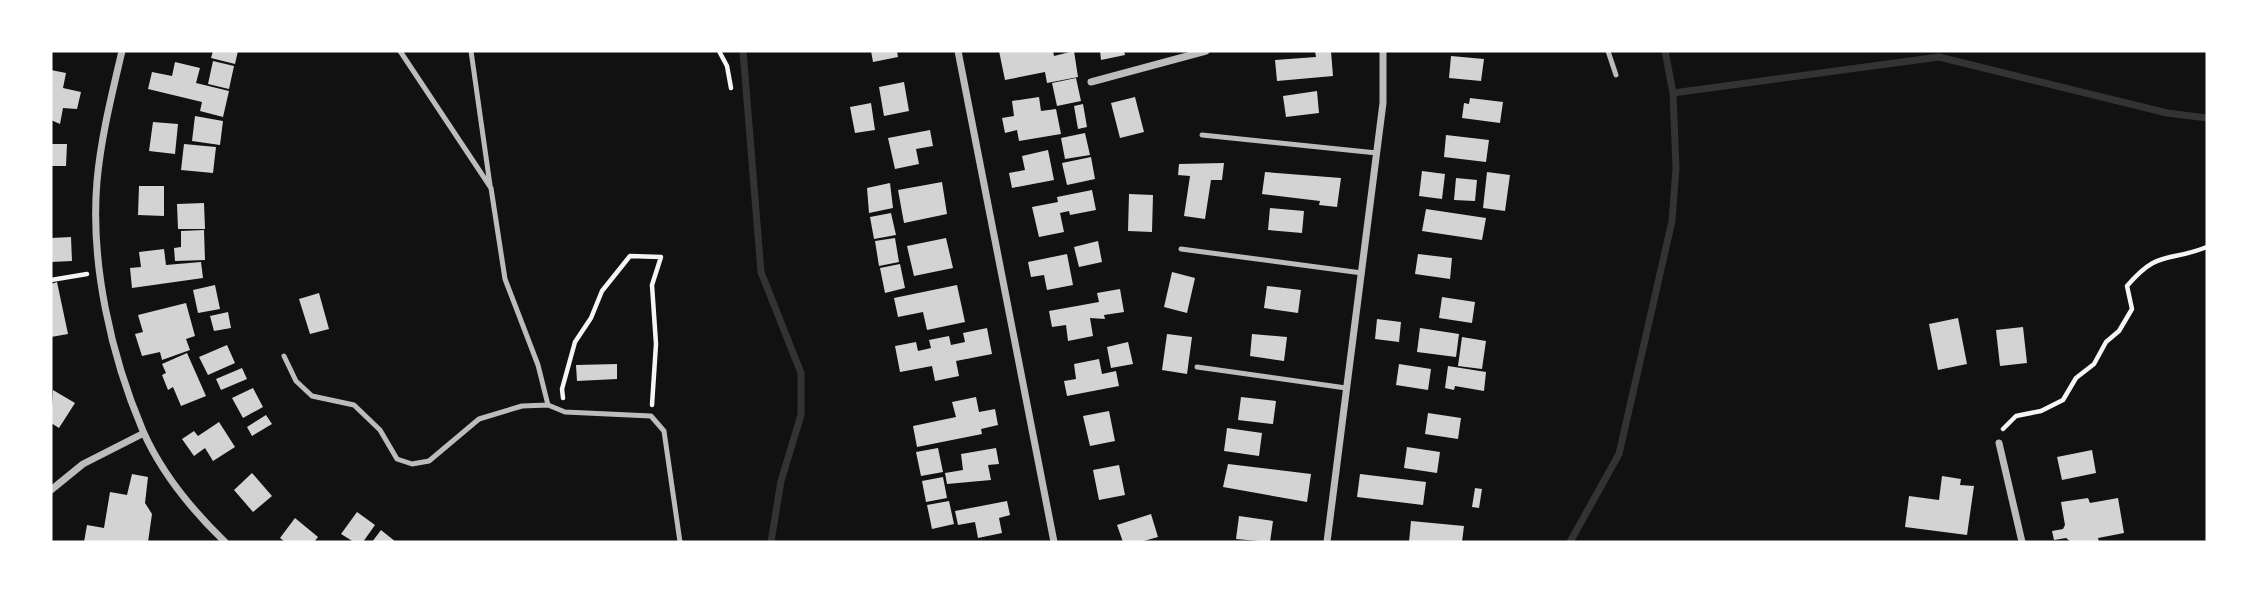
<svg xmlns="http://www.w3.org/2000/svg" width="2258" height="593" viewBox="0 0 2258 593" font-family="'Noto Sans',sans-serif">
<rect width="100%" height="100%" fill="#111"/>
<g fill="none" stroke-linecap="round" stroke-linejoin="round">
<path stroke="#333" stroke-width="7" d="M743 51 761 272 801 373V415L781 481 771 542
M1673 93 1939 57 2167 113 2207 118
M1570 542 1619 454 1672 221 1676 168 1673 93 1665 51"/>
</g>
<path fill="#d3d3d3" d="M213 51H238L235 64 211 58Z
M871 51H897L898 57 873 62Z
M999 51H1053L1054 56 1074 51 1078 77 1047 83 1045 72 1005 80Z
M1100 51H1124L1125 55 1101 60Z
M1315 51H1331L1333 76 1277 81 1275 60 1316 57Z
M1451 56 1484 59 1481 81 1449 78Z
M213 61 234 66 229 89 208 84Z
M175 62 200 68 196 83 229 91 223 117 200 111 202 102 148 89 152 72 172 76Z
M51 70 66 73 63 88 81 92 77 109 63 108 60 124 51 120Z
M1076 78 1081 101 1057 106 1052 83Z
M904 82 909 111 884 116 879 87Z
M1317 91 1319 113 1286 117 1283 96Z
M1039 97 1041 111 1056 109 1061 134 1019 141 1017 130 1005 133 1002 118 1014 116 1012 101Z
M1135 97 1144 132 1120 138 1111 103Z
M1470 98 1503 102 1500 123 1462 118 1464 103 1469 104Z
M871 103 875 130 855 133 850 107Z
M1083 104 1087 127 1078 129 1074 106Z
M195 116 223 121 220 145 192 141Z
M153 122 178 124 175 154 149 151Z
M930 130 933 146 916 149 919 164 895 169 888 138Z
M1085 133 1090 155 1065 159 1061 138Z
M1446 135 1489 140 1486 162 1444 157Z
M51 144H67L66 166H51Z
M184 144 216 147 213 173 181 170Z
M1048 150 1054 180 1012 188 1009 173 1025 170 1022 156Z
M1091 157 1095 179 1067 185 1062 163Z
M1224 163 1222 180H1211L1205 219 1184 216 1190 176 1178 175 1179 164Z
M1422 171 1445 174 1442 199 1419 196Z
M1265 172 1341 178 1337 207 1319 205 1320 201 1262 194Z
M1487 172 1510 175 1505 211 1483 208Z
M1456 178 1477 180 1475 201 1454 200Z
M942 182 947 214 904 223 898 190Z
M890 183 893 208 869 213 867 188Z
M139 186H164V216L138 215Z
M1092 190 1096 210 1070 215 1069 211 1060 213 1064 232 1039 237 1032 207 1058 202 1057 197Z
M1129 194 1153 195 1152 232 1128 231Z
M204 203 205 229H178L177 204Z
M1270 208 1304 211 1302 233 1268 230Z
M1426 209 1486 218 1482 240 1422 231Z
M891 213 896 235 874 239 870 217Z
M204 230 205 260 175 261 174 248 181 247V231Z
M71 237 72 261 51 262V238Z
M895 238 899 262 879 266 875 241Z
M946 238 953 268 914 276 907 246Z
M1098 241 1102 262 1079 267 1074 247Z
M164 249 166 265 201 262 203 278 132 288 130 268 141 267 139 252Z
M1067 254 1073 285 1047 290 1044 275 1031 277 1028 262Z
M1418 254 1452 258 1450 279 1415 274Z
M900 264 905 288 885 293 880 268Z
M1172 272 1195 278 1187 313 1164 307Z
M57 282 68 334 51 337V284Z
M215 285 220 309 198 313 193 290Z
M957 285 965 322 927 330 923 312 898 317 894 298Z
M1267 286 1301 290 1298 313 1264 308Z
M1120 289 1124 312 1104 315 1105 319 1090 318 1093 336 1068 341 1066 325 1052 327 1049 311 1099 302 1097 293Z
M319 293 329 329 310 334 299 299Z
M1442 297 1475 302 1472 323 1439 318Z
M186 303 195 336 186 339 190 350 162 360 160 352 142 356 135 334 143 332 138 315Z
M228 312 231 328 214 331 210 316Z
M1958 318 1967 364 1938 370 1929 324Z
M1377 319 1401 322 1399 342 1375 339Z
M2023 327 2027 363 2000 366 1996 330Z
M987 328 992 354 956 361 959 376 935 381 932 366 900 372 895 346 916 342 918 351 931 348 929 340 949 336 951 345 965 342 963 333Z
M1420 328 1459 334 1456 357 1417 352Z
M1167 334 1192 337 1187 374 1162 370Z
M1252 334 1287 337 1284 361 1250 356Z
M1462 337 1486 341 1482 369 1458 366Z
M1128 342 1133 364 1111 368 1107 347Z
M227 345 235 363 208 375 199 357Z
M187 353 206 396 181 406 173 387 168 390 162 375 166 373 162 364Z
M1099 359 1102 374 1116 371 1119 386 1067 396 1064 381 1076 379 1074 364Z
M617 364V379L577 381 576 365Z
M1399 364 1431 369 1428 390 1396 385Z
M1448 366 1486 372 1484 391 1455 386 1454 390 1445 388Z
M242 368 247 379 221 390 216 379Z
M253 388 263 407 243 418 232 398Z
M53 390 75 403 59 428 51 423Z
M976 397 979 412 995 409 998 425 981 429 982 434 917 447 913 426 956 417 952 402Z
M1241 397 1276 401 1273 424 1238 420Z
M1109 411 1115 441 1090 446 1083 416Z
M1428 413 1461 418 1458 439 1425 434Z
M266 415 272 424 252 436 247 427Z
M219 422 235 447 213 461 205 448 194 456 182 439 194 431 198 436Z
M1227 428 1262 433 1259 456 1224 451Z
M1407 447 1440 452 1437 473 1404 468Z
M938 448 943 472 921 476 916 452Z
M996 448 999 464 988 465 991 480 947 484 945 473 963 470 961 454Z
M2092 450 2096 473 2062 480 2057 457Z
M1228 464 1311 474 1307 502 1223 487Z
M1119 465 1125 495 1099 500 1093 470Z
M252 473 272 496 253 512 234 490Z
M132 474 148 477 145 503 152 514 148 542H84L87 525 104 528 110 492 127 495Z
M1360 474 1426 482 1423 505 1357 497Z
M1942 476 1961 479 1960 485 1974 486 1967 535 1905 527 1909 496 1939 500Z
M943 477 947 498 926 502 922 481Z
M1475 488 1482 489 1479 508 1472 507Z
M2088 498 2090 503 2118 498 2124 533 2098 538 2099 542H2071L2066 538 2054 540 2052 531 2063 529 2065 525 2061 502Z
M949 501 954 524 932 529 927 505Z
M1007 501 1010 515 999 518 1002 533 978 538 975 522 958 525 955 511Z
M357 512 375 525 363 542H354L341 534Z
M1151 514 1158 537 1140 542H1123L1117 525Z
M1239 516 1273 521 1270 542 1236 539Z
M295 518 318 537 314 542H285L280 538Z
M1411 521 1464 526 1462 542H1409Z
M381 530 396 542H372Z"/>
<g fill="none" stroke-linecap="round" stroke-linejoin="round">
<path stroke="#f5f5f5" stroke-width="4.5" d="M719 51 727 66 731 88
M51 280 87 274
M563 398 562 389 575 342 591 318 602 291 630 256 661 257 652 285 656 344 652 405
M2003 429 2016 416 2041 411 2063 400 2076 378 2094 364 2106 342 2119 331 2132 309 2127 286C2159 249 2166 263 2207 247"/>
<path stroke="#bcbcbc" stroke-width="5" d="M400 51 491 188 505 279 538 365 548 405
M471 51 490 185
M1608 51 1616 75
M1202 135 1377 153
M1181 249 1362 273
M284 356 296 381 312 396 354 405 380 430 397 459 412 464 429 461 479 419 522 406 548 405 565 412 651 416 664 431 680 542
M1197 367 1346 388"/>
<path stroke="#bcbcbc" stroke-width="7" d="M122 51C112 94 101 137 97 181 90 263 111 356 143 431 161 472 194 512 225 542
M958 51 1054 542
M1091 82 1206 51
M1999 443 2022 542
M51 490 83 464 144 433
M1327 542 1383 103V51"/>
</g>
<rect width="2258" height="593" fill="none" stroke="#ffffff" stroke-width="105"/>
</svg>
